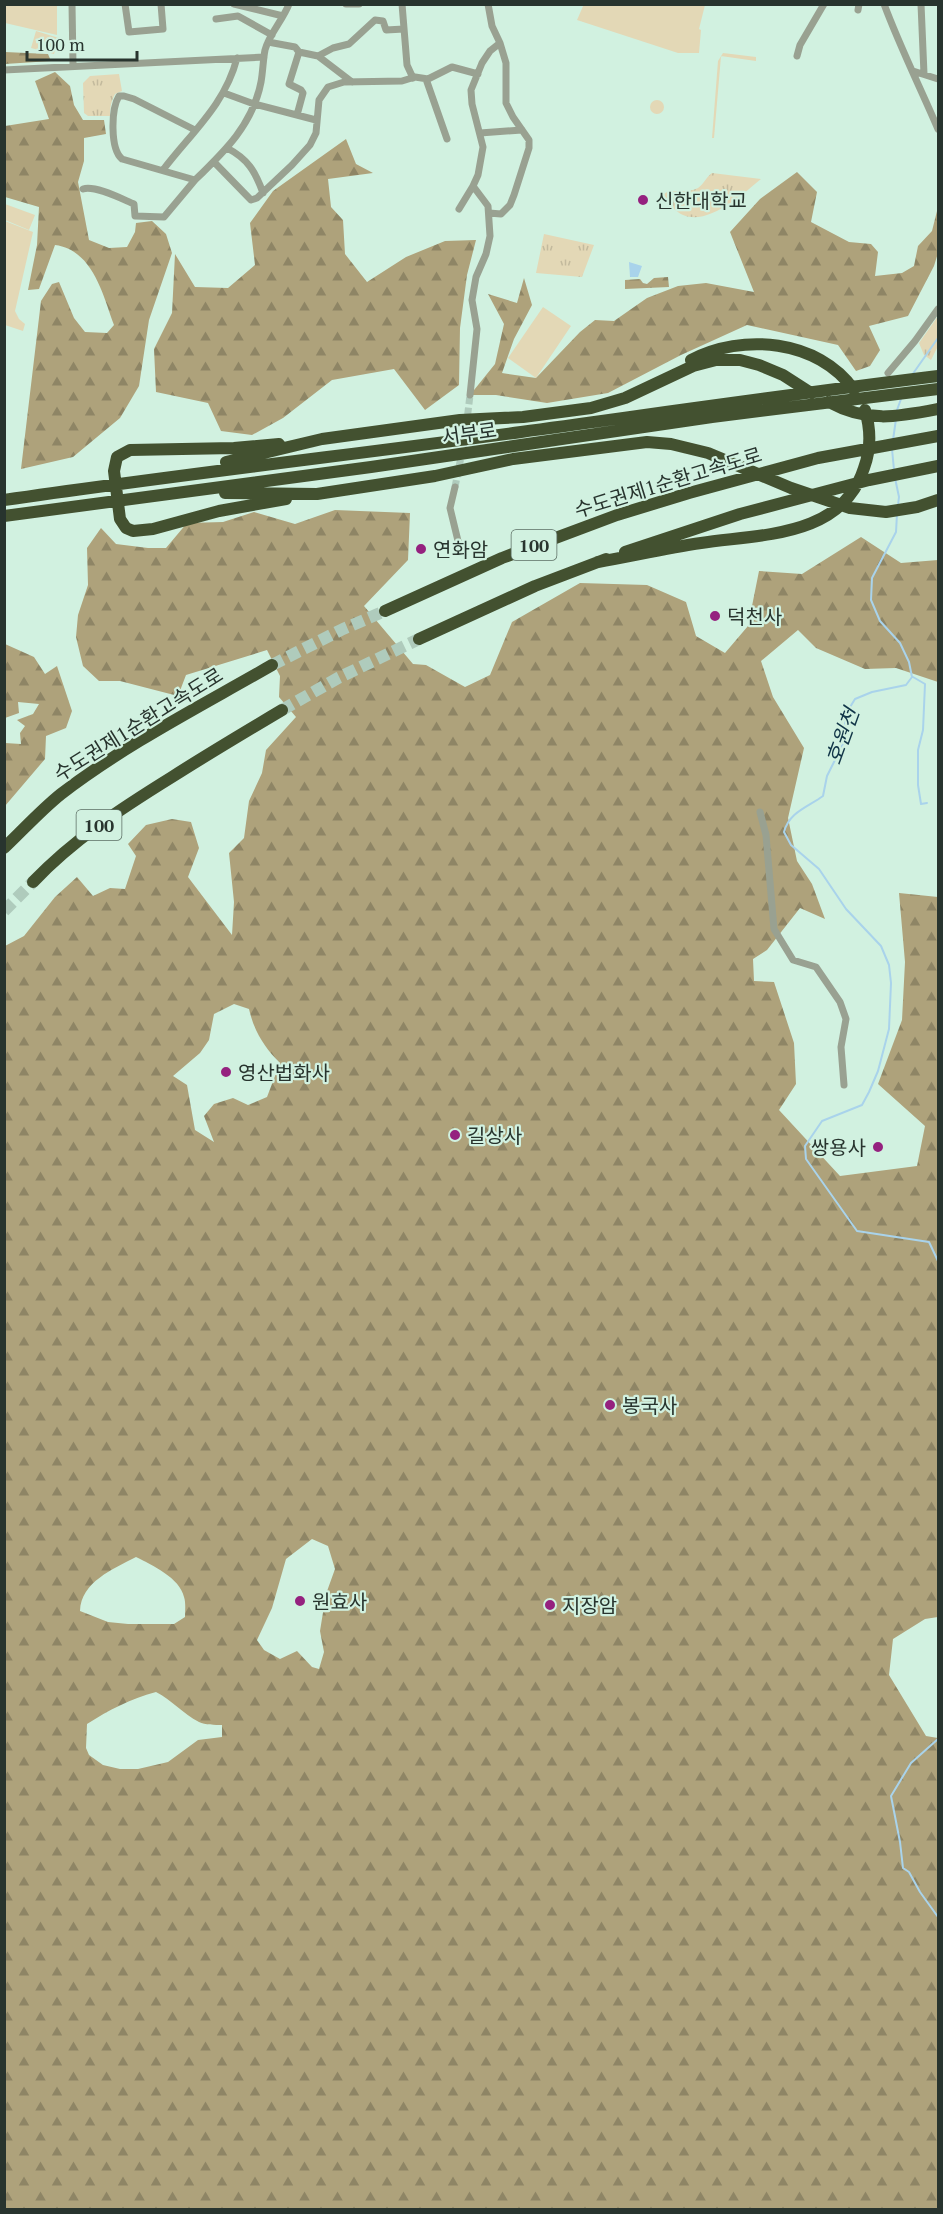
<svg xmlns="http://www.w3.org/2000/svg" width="943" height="2214" viewBox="0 0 943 2214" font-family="'PT Serif','Noto Sans KR',serif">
<defs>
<pattern id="forest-firs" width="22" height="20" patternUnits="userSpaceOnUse" patternTransform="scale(1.5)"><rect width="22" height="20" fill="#aea27b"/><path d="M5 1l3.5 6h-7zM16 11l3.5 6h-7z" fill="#8e8565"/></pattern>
<pattern id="park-tufts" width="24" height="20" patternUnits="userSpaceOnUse" patternTransform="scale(1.5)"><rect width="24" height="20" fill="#e3d8b6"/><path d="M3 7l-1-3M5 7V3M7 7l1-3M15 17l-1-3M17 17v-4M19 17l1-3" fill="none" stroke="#c3ba9d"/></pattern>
<pattern id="water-ripples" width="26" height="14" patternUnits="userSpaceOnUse" patternTransform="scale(1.5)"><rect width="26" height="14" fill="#a9d3eb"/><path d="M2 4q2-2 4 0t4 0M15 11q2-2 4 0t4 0" fill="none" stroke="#91b6ca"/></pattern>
</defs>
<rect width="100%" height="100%" fill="#d1f1e0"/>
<path fill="#e3d8b6" d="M5 4 57 5V35L5 23Z
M584 4 705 5 699 29 701 30 699 53H678L577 20Z
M36 31 59 38 54 54 31 48Z
M723 53 756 57V61L721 56 714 138H712L718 61Z
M650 107a7 7 0 1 1 14 0a7 7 0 1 1-14 0Z
M5 204 35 215 29 230 5 220Z
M5 221 33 232 15 311 19 319 25 324 23 331 5 325Z
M543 307 571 326 536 378 508 358Z"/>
<path fill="url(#forest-firs)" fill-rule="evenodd" d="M5 52 48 54 51 61 5 64Z
M55 72 70 86 74 105 83 120H104L106 134 84 138V161L78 182 89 240 109 248 127 247 135 232 136 223 152 221 166 234 172 253 149 320 139 386 120 418 73 457 21 469 41 301 52 284 59 282 74 318 85 332 107 333 114 325C103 295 93 250 55 245L39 289 28 290 37 245 39 207 5 197V126L49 119 35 81Z
M346 139 356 164 373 173 328 179 331 207 343 220 345 254 367 282 406 257 445 241 476 240 467 275 460 328 459 385 425 410 394 369 332 380 283 418 252 435 221 431 208 403 156 392 154 349 172 313 175 254 195 287 228 288 255 265 250 223 273 191Z
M797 172 817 192 811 222 849 242 871 244 878 252 875 276 902 273 914 266 918 246 932 231 938 207V253L934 266 908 316 869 326 880 350 870 366 856 371 838 345 747 325 681 355 608 393 547 403 496 395H470L495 364 504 324 488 294 517 303 524 278 532 305 514 339 502 373 536 378 580 332 595 320 614 321 647 298 678 286 706 283 754 292 730 232 760 199Z
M668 277 669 287 625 289V280L640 279 643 283 647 284 654 278Z
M335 510 410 513 408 560 364 606 413 664 426 665 465 687 490 675 512 622 580 583 647 585 686 602 696 636 725 653 748 626 759 571 802 574 861 537 901 563 938 560V682L896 668 865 669 816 648 798 630 761 661 773 697 804 748 788 818 797 861 812 884 825 919 800 908 767 950 753 959 754 981 774 982 794 1043 796 1084 779 1110 840 1176 917 1166 925 1126 878 1084 902 1020 905 962 899 893 938 897V1617L925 1619 893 1639 889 1675 926 1736 938 1738V2209L5 2210V946L24 936 55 897 77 877 93 896 110 888 125 889 136 856 128 844 146 825 172 819 191 822 199 848 188 877 232 935 234 902 229 853 244 838 249 801 262 773 266 750 296 717 279 697 280 676 267 650 186 675 178 696 120 681H99L83 666 76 637 78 615 88 585 87 548 101 528 116 544 148 548H166L187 523 223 522 254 512 295 524ZM234 1004 249 1009C254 1031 264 1047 280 1063L267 1097 248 1105 233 1098 214 1104 204 1116 214 1142 195 1130 187 1085 173 1076 200 1053 209 1040 214 1014ZM312 1539 328 1546 335 1569 326 1594 320 1631 324 1652 319 1669 312 1667 297 1651 280 1659 264 1650 257 1640 272 1608 286 1559ZM136 1557C152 1565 180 1578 184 1597 186 1603 185 1611 185 1617L174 1624H128L108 1622 80 1611C81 1582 113 1569 136 1557ZM156 1692C172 1700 183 1714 199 1722 205 1725 215 1725 222 1725V1737L198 1740 168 1762 138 1769H120L103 1765 89 1755 86 1748 87 1724C109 1710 130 1699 156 1692Z
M5 644 34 657 45 674 57 666 72 711 66 728 46 736 45 759 5 806V743L21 744 20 733 25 726 17 720 33 714 39 704 18 702 19 713 5 718Z"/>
<path fill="url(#park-tufts)" d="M119 74 122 91 115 94C111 102 110 107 110 116H88L84 113 83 83 90 76Z
M712 173 761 179C743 194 708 226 683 215 676 212 670 205 664 200V194L667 192C676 190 689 193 698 188 704 184 706 177 712 173Z
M544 234 594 245 582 277 536 273Z
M938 316V346L931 360 924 355 919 343Z"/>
<path fill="url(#water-ripples)" d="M629 262 642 266 638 277H630Z"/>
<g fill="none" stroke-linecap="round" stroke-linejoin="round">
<path stroke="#a9d3eb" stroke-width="2" d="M912 375 938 338
M897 410 901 399
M893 440 896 419
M892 449 894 470
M895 478 899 497 898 505
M897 514 896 532 872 578 871 600 880 621 900 643 909 662 912 677 906 685 872 692 855 699 847 712 845 724 846 738 827 776 823 796C808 807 789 812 784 832L791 845 819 869 846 909 881 946 889 965 891 983 889 1029 878 1071 869 1092 862 1105 822 1121 805 1146 806 1159 857 1231 929 1242 938 1261
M913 677 925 684 923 730 918 750V785L921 804 927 803
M938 1739 911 1763 891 1796 900 1842 903 1868 909 1872 920 1892 938 1917"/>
<path stroke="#afcbbc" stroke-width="7" stroke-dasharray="7 3.5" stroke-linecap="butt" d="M455 487 465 437 470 395"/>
<path stroke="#afcbbc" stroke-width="12" stroke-dasharray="12 6" stroke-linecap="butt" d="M272 665 343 629 385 611
M282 710 338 678 419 639
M4 911 33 882"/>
<path stroke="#99a191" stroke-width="7" d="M72 4 73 65
M125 4 129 32 163 29 161 4
M234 4 283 16
M346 4H359
M402 4 407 65 413 78
M884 4C900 47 920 87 938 129
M921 4 924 74
M858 10 859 4
M216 19 238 16 272 35
M268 42 295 47 299 52 318 56 352 82
M318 56 333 48 349 44 375 20 383 21 386 30 404 29
M797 56 800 45 824 4
M4 70 264 57
M913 71 938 79
M426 79 447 139
M224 93 254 104 316 120
M297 115 303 93 301 90 289 84 299 52
M195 130 134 99 124 96H119C111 109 110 149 122 159L195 180C225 151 253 124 261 82 263 71 263 60 265 50 269 34 283 20 289 4
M480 133 522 130
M227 148C248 159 255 171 263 193
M214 162 251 200 257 198 292 165 310 145 316 133 319 100 328 87 344 82 402 81 415 77 428 79 452 67 478 74
M163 170C191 133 225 105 237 58
M83 189C95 185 122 199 134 204L135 216 164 217 195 180
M459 209 473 186
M489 213 501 214 510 205 514 195 529 148V140L513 117 506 103V63L500 43
M888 373 915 341 938 309
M470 395 477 329 472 300 476 277 486 254 490 236 488 206 473 186 478 175 483 147 472 104 471 90 482 63 490 51 500 43 492 26 488 4
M455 487 450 508 459 545
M760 812 766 835 774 929 793 960 816 967 840 1002 846 1019 841 1047 844 1085"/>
<path stroke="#435130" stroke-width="12" d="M691 360C742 333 818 339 854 390
M829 402C867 423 897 417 938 409
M279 444 234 448 130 450 117 457 114 471 120 519 126 528 133 531 153 529 219 511 286 499
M226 462 322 439 460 420 523 417 591 408 625 398 693 366 716 360H740L759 365 783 375 811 393
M225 493 317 494 435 476 513 459 647 442 671 444 708 453 791 488 850 508 886 512 917 507 938 500
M4 500C176 475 349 455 521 432 660 413 799 393 938 376
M4 516 371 467 712 417 938 389
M625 552 740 514 869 480 938 466
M598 562C632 556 667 548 701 543 760 534 842 538 864 468 871 449 871 430 865 410
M385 611 502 558 617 515 689 493 818 458 938 436
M419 639 535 586 606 559
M4 848C23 830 41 810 61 794 126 744 201 706 272 665
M33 882C74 839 122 808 172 777 208 754 245 732 282 710"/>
</g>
<g fill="#95217f" stroke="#d1f1e0" stroke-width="2">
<circle cx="643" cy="200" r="6"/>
<circle cx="421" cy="549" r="6"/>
<circle cx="715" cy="616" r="6"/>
<circle cx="226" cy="1072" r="6"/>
<circle cx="455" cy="1135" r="6"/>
<circle cx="878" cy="1147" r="6"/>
<circle cx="610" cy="1405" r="6"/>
<circle cx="300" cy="1601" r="6"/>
<circle cx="550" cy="1605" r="6"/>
</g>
<g text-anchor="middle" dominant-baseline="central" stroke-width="4.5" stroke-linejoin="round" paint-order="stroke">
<g fill="#d1f1e0" stroke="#5b6d63" stroke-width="1.5">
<rect x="511.5" y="530" width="45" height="30" rx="4.5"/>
<rect x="76.5" y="810" width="45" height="30" rx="4.5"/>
</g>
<g font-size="18" font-weight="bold" fill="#28342e">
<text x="534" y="545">100</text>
<text x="99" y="825">100</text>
</g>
<g font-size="20" fill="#28342e" stroke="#d1f1e0" text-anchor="start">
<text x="655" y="200">신한대학교</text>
<text x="433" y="549">연화암</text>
<text x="727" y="616">덕천사</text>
<text x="238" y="1072">영산법화사</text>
<text x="467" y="1135">길상사</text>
<text x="866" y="1147" text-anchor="end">쌍용사</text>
<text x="622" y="1405">봉국사</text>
<text x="312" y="1601">원효사</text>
<text x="562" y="1605">지장암</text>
</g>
<g font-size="20" fill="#28342e" stroke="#d1f1e0">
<text transform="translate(469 433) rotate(-8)">서부로</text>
<text transform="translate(668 482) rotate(-17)">수도권제1순환고속도로</text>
<text transform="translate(138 724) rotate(-32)">수도권제1순환고속도로</text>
</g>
<g font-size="21" font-style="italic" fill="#113547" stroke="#d1f1e0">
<text transform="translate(842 736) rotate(-70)">호원천</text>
</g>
</g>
<rect width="943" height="2214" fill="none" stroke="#28342e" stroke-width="12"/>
<path d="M27 51v9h110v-9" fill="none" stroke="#28342e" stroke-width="3"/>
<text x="36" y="51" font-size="18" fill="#28342e" stroke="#d1f1e0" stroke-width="4.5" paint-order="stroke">100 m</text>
</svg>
